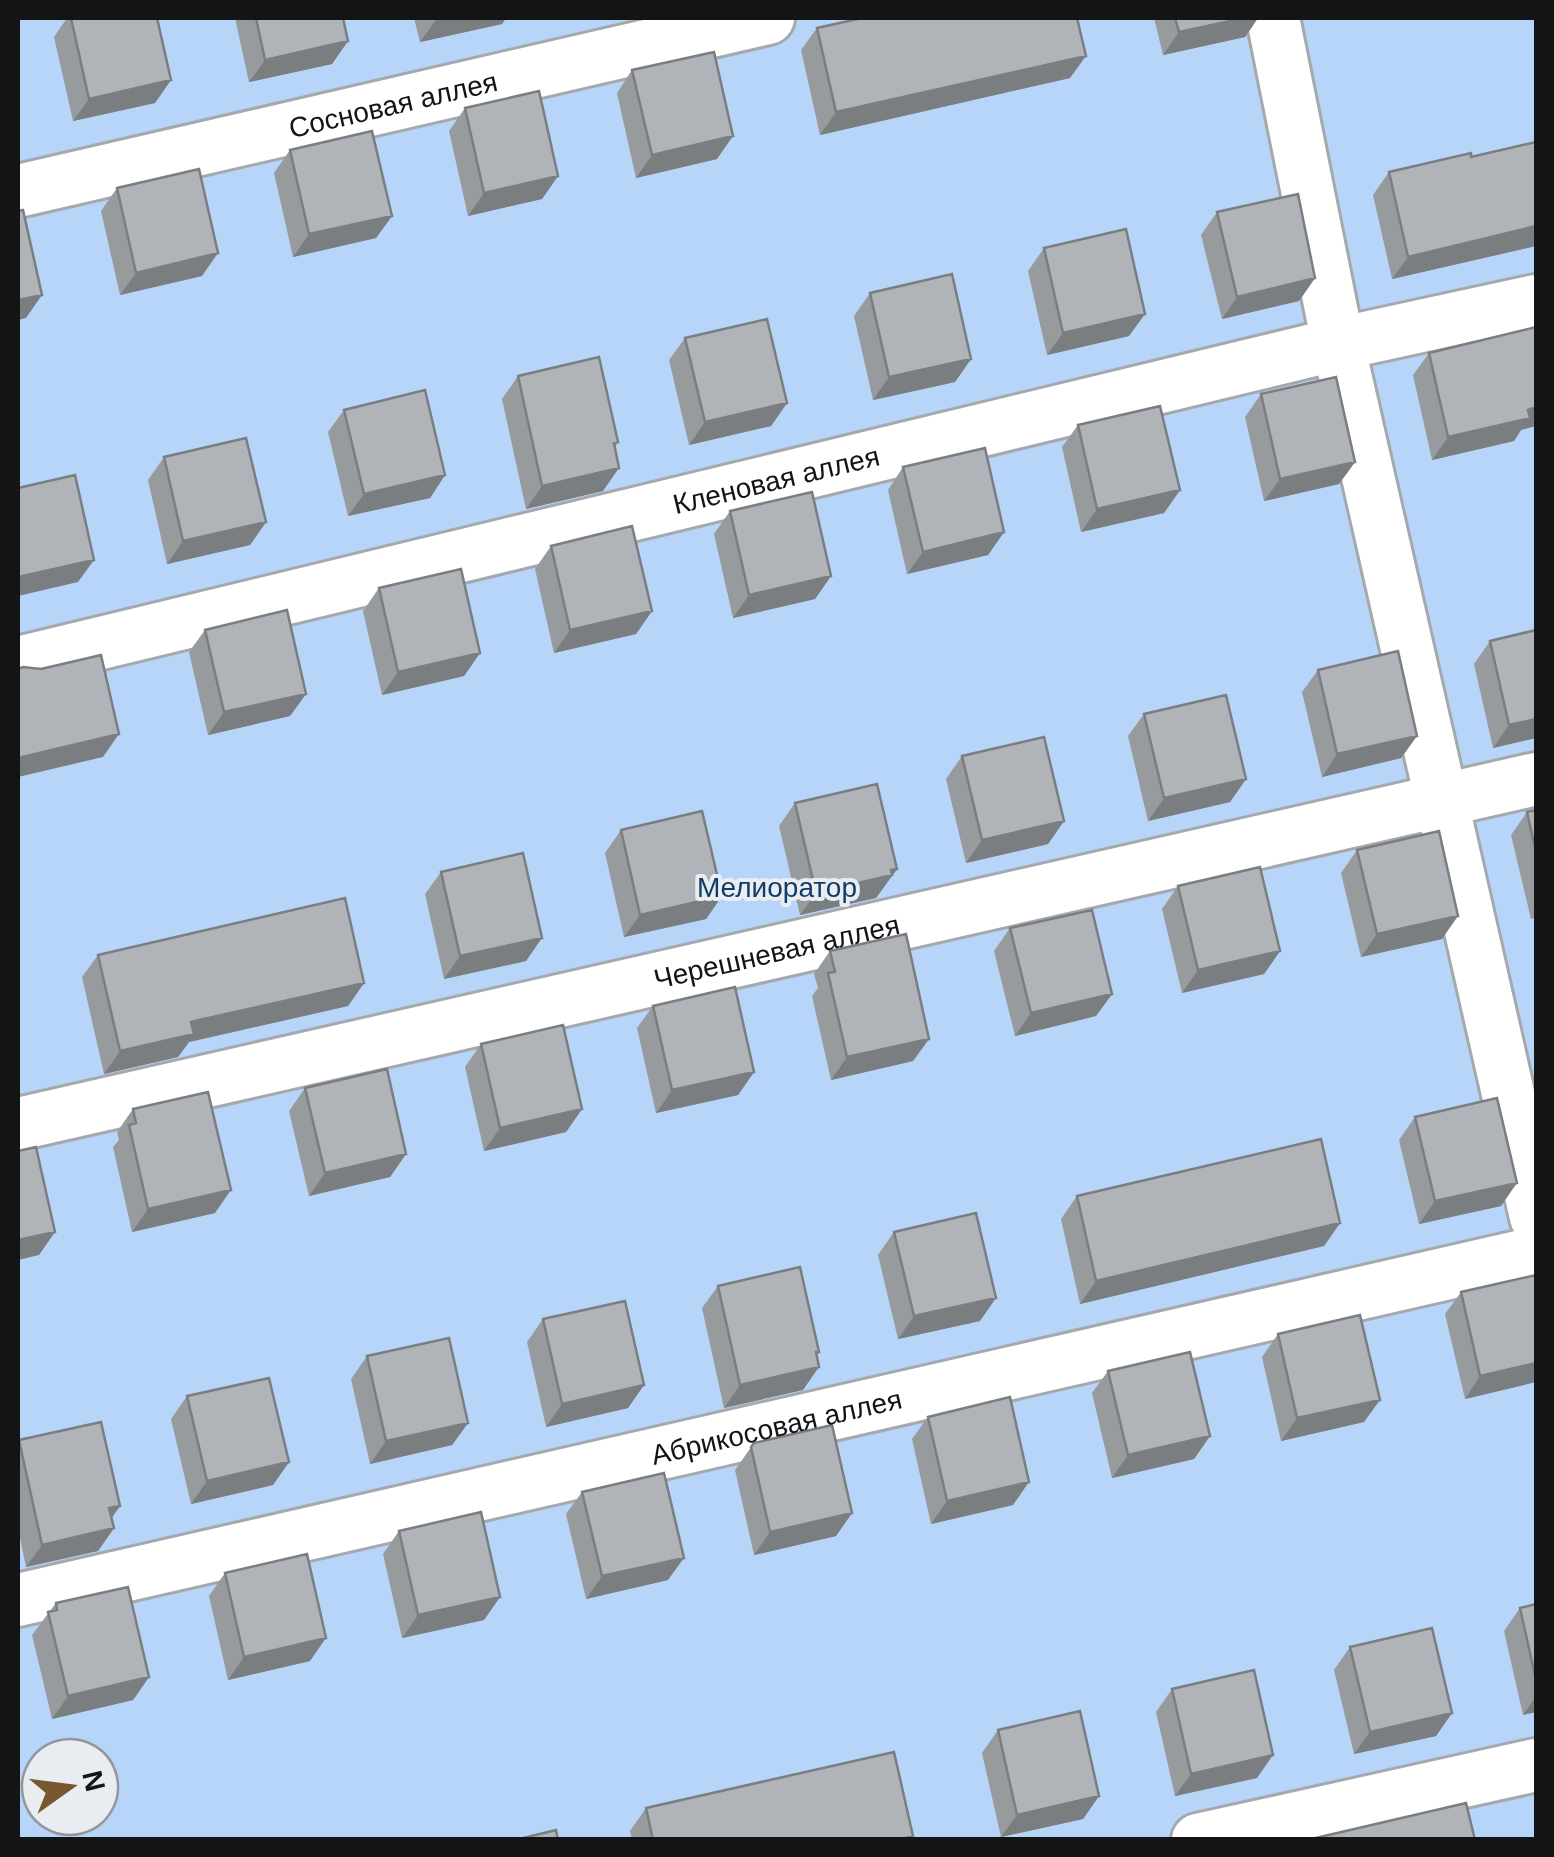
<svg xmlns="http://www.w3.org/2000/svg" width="1554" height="1857" viewBox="0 0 1554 1857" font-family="Helvetica,sans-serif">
<rect width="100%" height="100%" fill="#e9edf2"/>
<path fill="#b6d5f8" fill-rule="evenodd" d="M18 18H1536V1839H18ZM40 1757H100V1817H40Z"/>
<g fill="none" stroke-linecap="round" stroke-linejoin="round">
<g stroke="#a5a9ad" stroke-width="58">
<g id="minor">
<path d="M1273 18 1338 344 1536 1217"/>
<path id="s1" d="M18 191 768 18"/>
<path id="s2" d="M18 663 1338 344 1536 301"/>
<path id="s3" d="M18 1124 1536 779"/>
<path id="s4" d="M18 1600 1536 1253"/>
<path d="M1198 1840 1536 1765"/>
</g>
</g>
<use href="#minor" stroke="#fff" stroke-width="52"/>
</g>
<path fill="#979b9e" d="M67 18H157L171 80 155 103 73 121 54 37Z
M235 18H343L348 41 332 64 249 82Z
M414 18H506L502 24 420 42Z
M1154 18H1258L1245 37 1163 55Z
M817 28 1070 78 820 135 801 50Z
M632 70 717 159 636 178 617 93Z
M465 108 558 176 542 199 468 216 449 131Z
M1536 142V246L1392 279 1373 195 1389 172 1471 157Z
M290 150 392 216 376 238 293 257 274 173Z
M117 188 202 276 120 295 101 211Z
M1217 212 1315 278 1299 301 1222 319 1201 235Z
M1044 248 1129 336 1047 355 1028 271Z
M870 293 971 359 955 382 873 400 854 316Z
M685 338 787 403 771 426 689 445 669 360Z
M1429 353 1521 430 1514 441 1432 460 1413 375Z
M518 376 618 442 615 447 603 491 526 509 502 399Z
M1261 394 1355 462 1339 484 1264 501 1245 417Z
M344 410 445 475 430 498 348 516 328 432Z
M1078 425 1180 490 1164 513 1081 532 1062 447Z
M164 457 266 522 250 545 167 564 148 480Z
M903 467 1004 532 988 555 907 574 888 490Z
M730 511 831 576 815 599 733 618 714 534Z
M551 546 652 611 636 634 554 653 535 569Z
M379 588 480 653 464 676 382 695 363 611Z
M205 630 306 694 290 716 208 735 189 652Z
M1490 641 1536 738 1493 748 1474 664Z
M1318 670 1417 736 1401 758 1322 777 1302 692Z
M1144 714 1246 779 1230 802 1148 821 1128 736Z
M962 756 1064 821 1048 844 966 863 946 779Z
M795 803 897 869 876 898 800 915 779 826Z
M1536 810V918L1531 919 1511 835 1527 812Z
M621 830 722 896 706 919 624 937 605 853Z
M1357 850 1442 939 1361 957 1341 873Z
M441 872 526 961 444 979 425 894Z
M1178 886 1280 951 1264 974 1182 993 1162 909Z
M1010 928 1112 994 1096 1016 1015 1036 994 951Z
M830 951 929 1039 913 1061 831 1080 812 996 818 988 814 974Z
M98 955 364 983 348 1006 189 1042 178 1057 104 1074 82 977Z
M653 1006 754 1072 738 1095 656 1113 637 1028Z
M481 1044 582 1109 566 1132 484 1151 465 1067Z
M305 1088 406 1154 390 1177 309 1196 289 1111Z
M133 1109 215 1213 132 1232 113 1147 119 1140 117 1132Z
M1415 1117 1501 1206 1419 1224 1399 1140Z
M1077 1196 1340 1223 1324 1246 1080 1304 1061 1219Z
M894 1232 980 1321 898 1339 878 1255Z
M718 1286 819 1352 803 1390 724 1408 702 1308Z
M1461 1292 1536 1382 1465 1399 1445 1314Z
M543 1319 644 1385 628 1408 546 1427 527 1342Z
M1278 1334 1364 1422 1281 1441 1262 1357Z
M367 1356 468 1423 452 1445 370 1464 351 1379Z
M1108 1371 1210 1436 1194 1459 1112 1478 1092 1393Z
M187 1396 289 1462 273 1485 191 1504 171 1419Z
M928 1417 1013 1505 931 1524 912 1439Z
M19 1440 120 1506 111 1518 114 1528 98 1551 26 1567 18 1528Z
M754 1443 852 1513 836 1536 754 1555 735 1470Z
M582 1492 668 1580 586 1599 566 1514Z
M399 1531 500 1597 484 1620 402 1638 383 1554Z
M225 1573 310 1661 228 1680 209 1596Z
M56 1603 149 1677 133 1700 52 1719 32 1635Z
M1536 1604V1712L1523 1715 1504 1631 1520 1608Z
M1350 1647 1452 1713 1436 1736 1354 1754 1334 1670Z
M1172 1689 1257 1778 1175 1796 1156 1712Z
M998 1730 1099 1796 1083 1819 1001 1837 982 1753Z
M646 1808 913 1836 910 1840H632L630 1831Z"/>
<path fill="#7b7e81" d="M445 18H506L502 24 420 42 436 20Z
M1244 18H1258L1245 37 1163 55 1179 32Z
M348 41 332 64 249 82 265 60Z
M1086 56 1070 78 820 135 836 112Z
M171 80 155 103 73 121 89 99Z
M733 136 717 159 636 178 652 155Z
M558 176 542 199 468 216 484 193Z
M392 216 376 238 293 257 309 234Z
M1536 226V246L1392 279 1408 257Z
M218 253 202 276 120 295 136 273Z
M1315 278 1299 301 1222 319 1237 297Z
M42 295 26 318 18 320V300Z
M1145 314 1129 336 1047 355 1063 333Z
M971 359 955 382 873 400 889 377Z
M787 403 771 426 689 445 705 422Z
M1536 407V426L1521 430 1514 441 1432 460 1448 437Z
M1355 462 1339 484 1264 501 1280 479Z
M619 468 603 491 526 509 542 486Z
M445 475 430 498 348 516 364 494Z
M1180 490 1164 513 1081 532 1097 509Z
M266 522 250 545 167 564 183 541Z
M1004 532 988 555 907 574 923 552Z
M94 560 78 582 18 596V577Z
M831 576 815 599 733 618 749 595Z
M652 611 636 634 554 653 570 630Z
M480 653 464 676 382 695 398 672Z
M306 694 290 716 208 735 224 712Z
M1536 719V738L1493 748 1509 725Z
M119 734 103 757 18 777V758Z
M1417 736 1401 758 1322 777 1337 754Z
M1246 779 1230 802 1148 821 1164 798Z
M1064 821 1048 844 966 863 982 840Z
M897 869 876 898 800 915 816 893Z
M722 896 706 919 624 937 640 915Z
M1458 916 1442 939 1361 957 1377 934Z
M542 938 526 961 444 979 460 956Z
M1280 951 1264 974 1182 993 1198 970Z
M364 983 348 1006 189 1042 178 1057 104 1074 120 1051 191 1022Z
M1112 994 1096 1016 1015 1036 1031 1013Z
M929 1039 913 1061 831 1080 847 1057Z
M754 1072 738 1095 656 1113 672 1090Z
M582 1109 566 1132 484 1151 500 1128Z
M406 1154 390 1177 309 1196 325 1173Z
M1517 1183 1501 1206 1419 1224 1435 1201Z
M231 1190 215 1213 132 1232 148 1209Z
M1340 1223 1324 1246 1080 1304 1096 1281Z
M55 1232 39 1255 18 1260V1240Z
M996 1298 980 1321 898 1339 914 1316Z
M819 1352 806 1370 819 1367 803 1390 724 1408 740 1385Z
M1536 1363V1382L1465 1399 1480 1376Z
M644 1385 628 1408 546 1427 562 1404Z
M1380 1400 1364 1422 1281 1441 1297 1418Z
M468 1423 452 1445 370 1464 386 1441Z
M1210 1436 1194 1459 1112 1478 1128 1455Z
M289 1462 273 1485 191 1504 207 1481Z
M1029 1482 1013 1505 931 1524 947 1501Z
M120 1506 104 1529 109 1508Z
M852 1513 836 1536 754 1555 770 1532Z
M114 1528 98 1551 26 1567 42 1545Z
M684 1558 668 1580 586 1599 602 1576Z
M500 1597 484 1620 402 1638 418 1615Z
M326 1638 310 1661 228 1680 244 1657Z
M149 1677 133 1700 52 1719 68 1696Z
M1536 1696V1712L1523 1715Z
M1452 1713 1436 1736 1354 1754 1370 1732Z
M1273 1755 1257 1778 1175 1796 1191 1774Z
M1099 1796 1083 1819 1001 1837 1017 1815Z"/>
<path fill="#b0b4b8" stroke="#7b7e81" stroke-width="2.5" d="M71 18H157L171 80 89 99Z
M256 18H343L348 41 265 60Z
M862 18H1077L1086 56 836 112 817 28Z
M1175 18H1244L1179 32Z
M714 52 733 136 652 155 632 70Z
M539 91 558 176 484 193 465 108Z
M372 131 392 216 309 234 290 150Z
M1536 142V226L1408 257 1389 172 1471 153V157Z
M199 169 218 253 136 273 117 188Z
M1298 194 1315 278 1237 297 1217 212Z
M23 210 42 295 18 300V211Z
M1126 229 1145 314 1063 333 1044 248Z
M952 274 971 359 889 377 870 293Z
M767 319 787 403 705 422 685 338Z
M1536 327V407L1528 410 1530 418 1448 437 1429 353Z
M599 357 618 442 614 443 619 468 542 486 518 376Z
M1336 377 1355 462 1280 479 1261 394Z
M425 390 445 475 364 494 344 410Z
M1160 406 1180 490 1097 509 1078 425Z
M246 438 266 522 183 541 164 457Z
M985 448 1004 532 923 552 903 467Z
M75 475 94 560 18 577V488Z
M812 492 831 576 749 595 730 511Z
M632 526 652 611 570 630 551 546Z
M461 569 480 653 398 672 379 588Z
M287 610 306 694 224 712 205 630Z
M1536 630V719L1509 725 1490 641Z
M1398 651 1417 736 1337 754 1318 670Z
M101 655 119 734 18 758V669L23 667 41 669Z
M1226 695 1246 779 1164 798 1144 714Z
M1044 737 1064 821 982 840 962 756Z
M877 784 897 869 891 870 892 875 816 893 795 803Z
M1536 810V852L1527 812Z
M702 811 722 896 640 915 621 830Z
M1439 831 1458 916 1377 934 1357 850Z
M523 853 542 938 460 956 441 872Z
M1260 867 1280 951 1198 970 1178 886Z
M345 898 364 983 199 1020 191 1022 194 1034 120 1051 98 955Z
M1092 910 1112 994 1031 1013 1010 928Z
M906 934 929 1039 847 1057 828 973 835 972 830 951Z
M735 987 754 1072 672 1090 653 1006Z
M563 1025 582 1109 500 1128 481 1044Z
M387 1069 406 1154 325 1173 305 1088Z
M208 1092 231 1190 148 1209 129 1125 136 1123 133 1109Z
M1497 1098 1517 1183 1435 1201 1415 1117Z
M1321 1139 1340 1223 1096 1281 1077 1196Z
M36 1147 55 1232 18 1240V1151Z
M976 1213 996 1298 914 1316 894 1232Z
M800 1267 819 1352H816L819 1367 740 1385 718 1286Z
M1536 1275V1363L1480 1376 1461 1292Z
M625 1301 644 1385 562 1404 543 1319Z
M1360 1315 1380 1400 1297 1418 1278 1334Z
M449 1338 468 1423 386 1441 367 1356Z
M1190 1352 1210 1436 1128 1455 1108 1371Z
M269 1378 289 1462 207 1481 187 1396Z
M1010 1397 1029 1482 947 1501 928 1417Z
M101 1422 120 1506 109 1508 114 1528 42 1545 19 1440Z
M832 1425 852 1513 770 1532 751 1447 754 1443Z
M664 1473 684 1558 602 1576 582 1492Z
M481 1512 500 1597 418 1615 399 1531Z
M307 1554 326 1638 244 1657 225 1573Z
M128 1587 149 1677 68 1696 48 1612 57 1610 56 1603Z
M1536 1604V1680L1520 1608Z
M1432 1628 1452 1713 1370 1732 1350 1647Z
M1254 1670 1273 1755 1191 1774 1172 1689Z
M1080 1711 1099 1796 1017 1815 998 1730Z
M894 1752 913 1836 898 1840H653L646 1808Z
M1466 1803 1475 1840H1307Z
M556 1830 558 1840H515Z"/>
<g text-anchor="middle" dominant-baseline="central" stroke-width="8" stroke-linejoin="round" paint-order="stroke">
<g font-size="28" fill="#131416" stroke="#e9edf2">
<text stroke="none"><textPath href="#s1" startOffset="385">Сосновая аллея</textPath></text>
<text stroke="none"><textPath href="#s2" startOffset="780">Кленовая аллея</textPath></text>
<text stroke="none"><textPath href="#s3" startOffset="778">Черешневая аллея</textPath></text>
<text stroke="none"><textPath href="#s4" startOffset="778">Абрикосовая аллея</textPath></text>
</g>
<g font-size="28" fill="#113c67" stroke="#e9edf2">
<text x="777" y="887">Мелиоратор</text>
</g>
</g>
<rect width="1554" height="1857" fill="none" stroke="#131416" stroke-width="40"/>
<g transform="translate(70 1787) rotate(76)"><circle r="48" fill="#e9edf2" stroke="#93969a" stroke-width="2.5"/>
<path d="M0-8L18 38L0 25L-18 38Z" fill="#78582e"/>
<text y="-15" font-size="28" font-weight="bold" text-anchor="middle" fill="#131416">N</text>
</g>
</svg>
